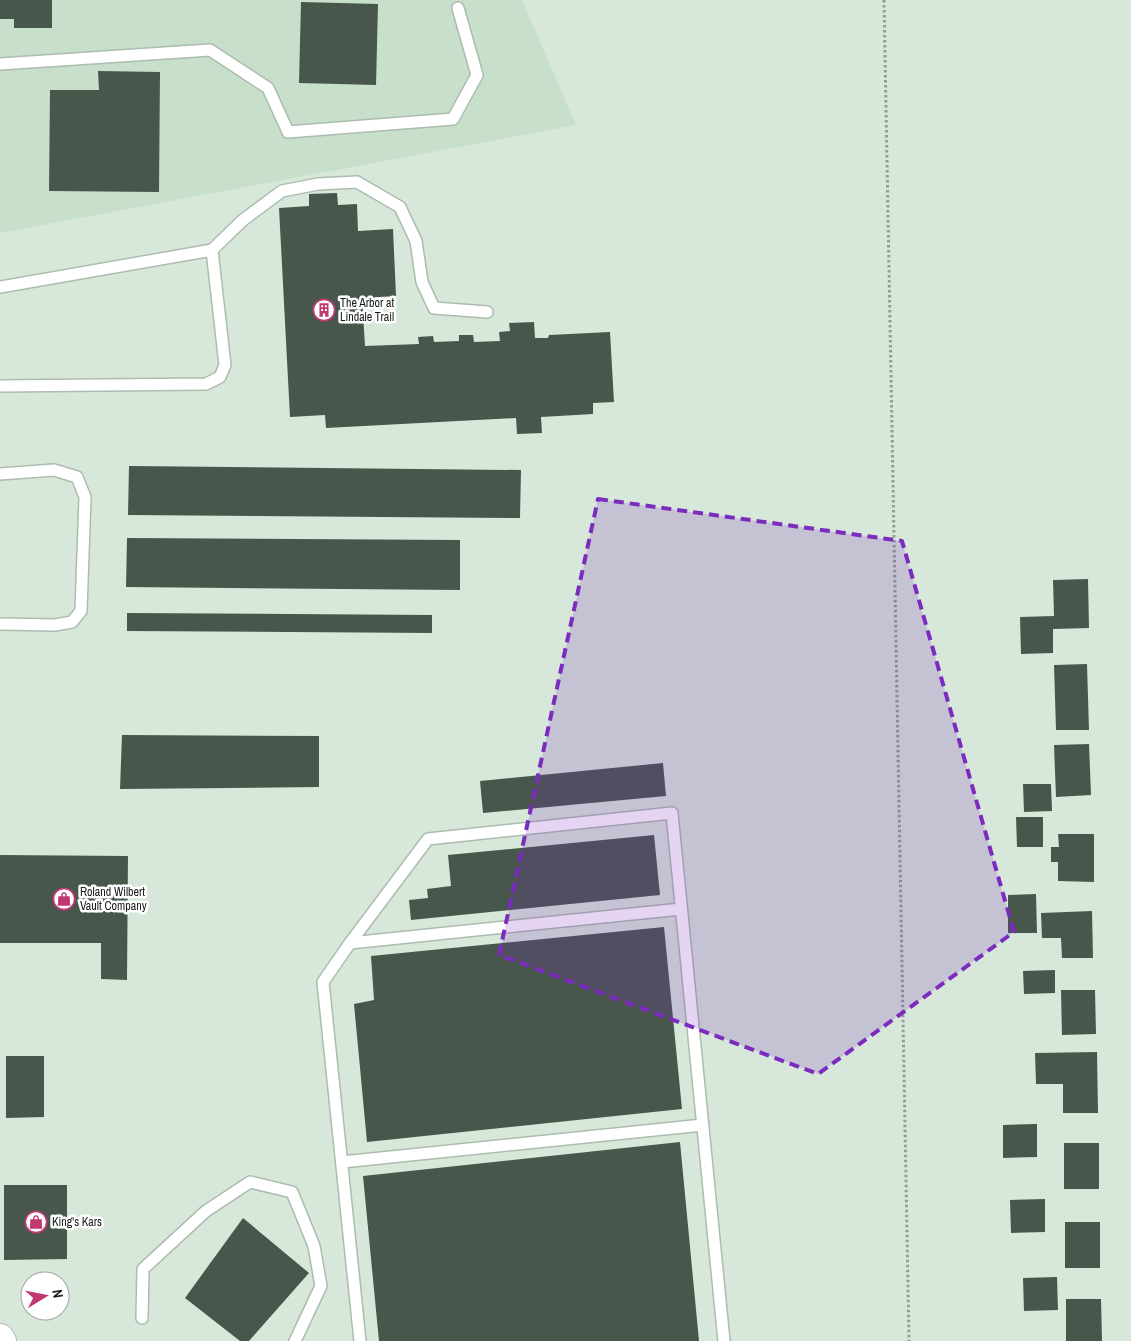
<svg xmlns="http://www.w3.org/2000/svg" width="1131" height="1341" viewBox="0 0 1131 1341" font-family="'Archivo Narrow',sans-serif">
<rect width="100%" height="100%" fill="#d7e8da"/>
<path fill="#c7dfcb" d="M0 0H522L576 125 0 233Z"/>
<path fill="#48574b" d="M0 0H52V28H14V19H0Z
M301 2 378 4 376 85 299 83Z
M98 71 160 72 159 192 49 191 50 90H99Z
M337 193 338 205 357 204 358 231 393 229 396 296 362 298 365 346 419 344 418 337 433 336 434 342 459 341V335H473L474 342 500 341 499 332 510 331 509 323 534 322 535 338H548L549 335 610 332 614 402 593 403V414L541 417 542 433 517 434 516 418 326 428 325 415 290 417 279 208 309 206V194Z
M129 466 521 470 520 518 128 515Z
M127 538 460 540V590L126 587Z
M1088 579 1089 628 1053 629V653L1021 654 1020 617 1054 616 1053 580Z
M127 613 432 615V633L127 631Z
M1087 664 1089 730H1056L1054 665Z
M122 735 319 736V787L120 789Z
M1089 744 1091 795 1056 797 1054 745Z
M663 763 666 796 483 813 480 781Z
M1023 784H1051L1052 811 1024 812Z
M1016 817H1043V847H1017Z
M1058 834H1094V882L1058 881V862H1051V847H1059Z
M654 835 660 895 411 920 409 900 428 898 427 889 451 886 448 855Z
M0 855 128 856 127 980 101 979V943H0Z
M1036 894 1037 933H1008V895Z
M1092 911 1093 958H1062L1061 938H1042L1041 913Z
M664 927 682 1109 367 1142 354 1004 374 1000 371 956Z
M1055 970V993L1024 994 1023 971Z
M1061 990H1095L1096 1034 1062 1035Z
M1097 1052 1098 1113H1063V1084H1036L1035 1053Z
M6 1056H44V1117L6 1118Z
M1037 1124V1157L1003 1158V1125Z
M680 1142 699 1341H379L363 1176Z
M1064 1143H1099V1189H1064Z
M4 1185H67V1259L4 1260Z
M1045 1199V1232L1011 1233 1010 1200Z
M243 1218 309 1273 249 1341H240L185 1298Z
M1065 1222H1100V1268H1065Z
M1057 1277 1058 1310 1024 1311 1023 1278Z
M1066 1299H1101L1102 1341H1066Z"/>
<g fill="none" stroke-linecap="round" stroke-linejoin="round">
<g stroke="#acbcae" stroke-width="14">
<path id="service" d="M0 64 210 50 268 88 288 132 453 119 477 75 458 8
M212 250 243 220 282 191 318 184 357 182 400 207 416 241 422 282 434 308 487 312
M0 287 212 250 225 365 220 377 206 384 0 386
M0 474 54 470 77 477 85 497 81 611 72 622 55 625 0 624
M350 943 681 909
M342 1162 703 1125
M142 1318 143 1269 206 1211 250 1182 292 1192 314 1246 321 1286 295 1341
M360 1341 323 982 350 943 428 839 672 813 724 1341"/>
</g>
<g stroke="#acbcae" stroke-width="30">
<path id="secondary" d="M0 1338 2 1341"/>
</g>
<path stroke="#919e94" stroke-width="3" stroke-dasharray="2.5 2.5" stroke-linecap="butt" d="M884 0 909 1341"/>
<use href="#service" stroke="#fff" stroke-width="11"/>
<use href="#secondary" stroke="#fff" stroke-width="28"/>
</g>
<path fill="#7b2cbf" fill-opacity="0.2" stroke="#7b2cbf" stroke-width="4" stroke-dasharray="10 6" stroke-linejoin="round" d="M598 499 902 541 1014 932 818 1074 499 955Z"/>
<defs>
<g id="building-ring" transform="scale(1.125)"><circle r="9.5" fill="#fff" stroke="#c23870" stroke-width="1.5"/><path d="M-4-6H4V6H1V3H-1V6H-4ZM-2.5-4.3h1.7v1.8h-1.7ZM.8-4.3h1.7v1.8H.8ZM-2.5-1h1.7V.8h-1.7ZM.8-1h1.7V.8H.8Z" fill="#c23870"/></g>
<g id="shop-ring" transform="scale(1.125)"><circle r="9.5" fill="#fff" stroke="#c23870" stroke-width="1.5"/><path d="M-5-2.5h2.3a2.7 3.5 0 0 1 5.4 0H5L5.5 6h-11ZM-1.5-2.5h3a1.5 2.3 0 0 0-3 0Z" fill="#c23870"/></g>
</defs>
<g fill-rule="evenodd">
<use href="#building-ring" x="324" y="310"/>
<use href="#shop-ring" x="64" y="899"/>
<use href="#shop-ring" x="36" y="1222"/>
</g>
<g text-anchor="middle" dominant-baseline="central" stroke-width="5" stroke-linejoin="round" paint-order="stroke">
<g font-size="12" fill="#161c17" stroke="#fff" text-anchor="start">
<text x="340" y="303">The Arbor at<tspan x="340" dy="14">Lindale Trail</tspan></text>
<text x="80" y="892">Roland Wilbert<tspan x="80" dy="14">Vault Company</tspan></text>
<text x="52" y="1222">King's Kars</text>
</g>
</g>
<g transform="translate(45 1296) rotate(80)"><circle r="24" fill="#ffffff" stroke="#a2a4a2"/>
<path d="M0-4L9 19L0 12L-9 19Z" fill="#c23870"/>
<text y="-8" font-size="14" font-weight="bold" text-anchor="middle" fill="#161c17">N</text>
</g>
</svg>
